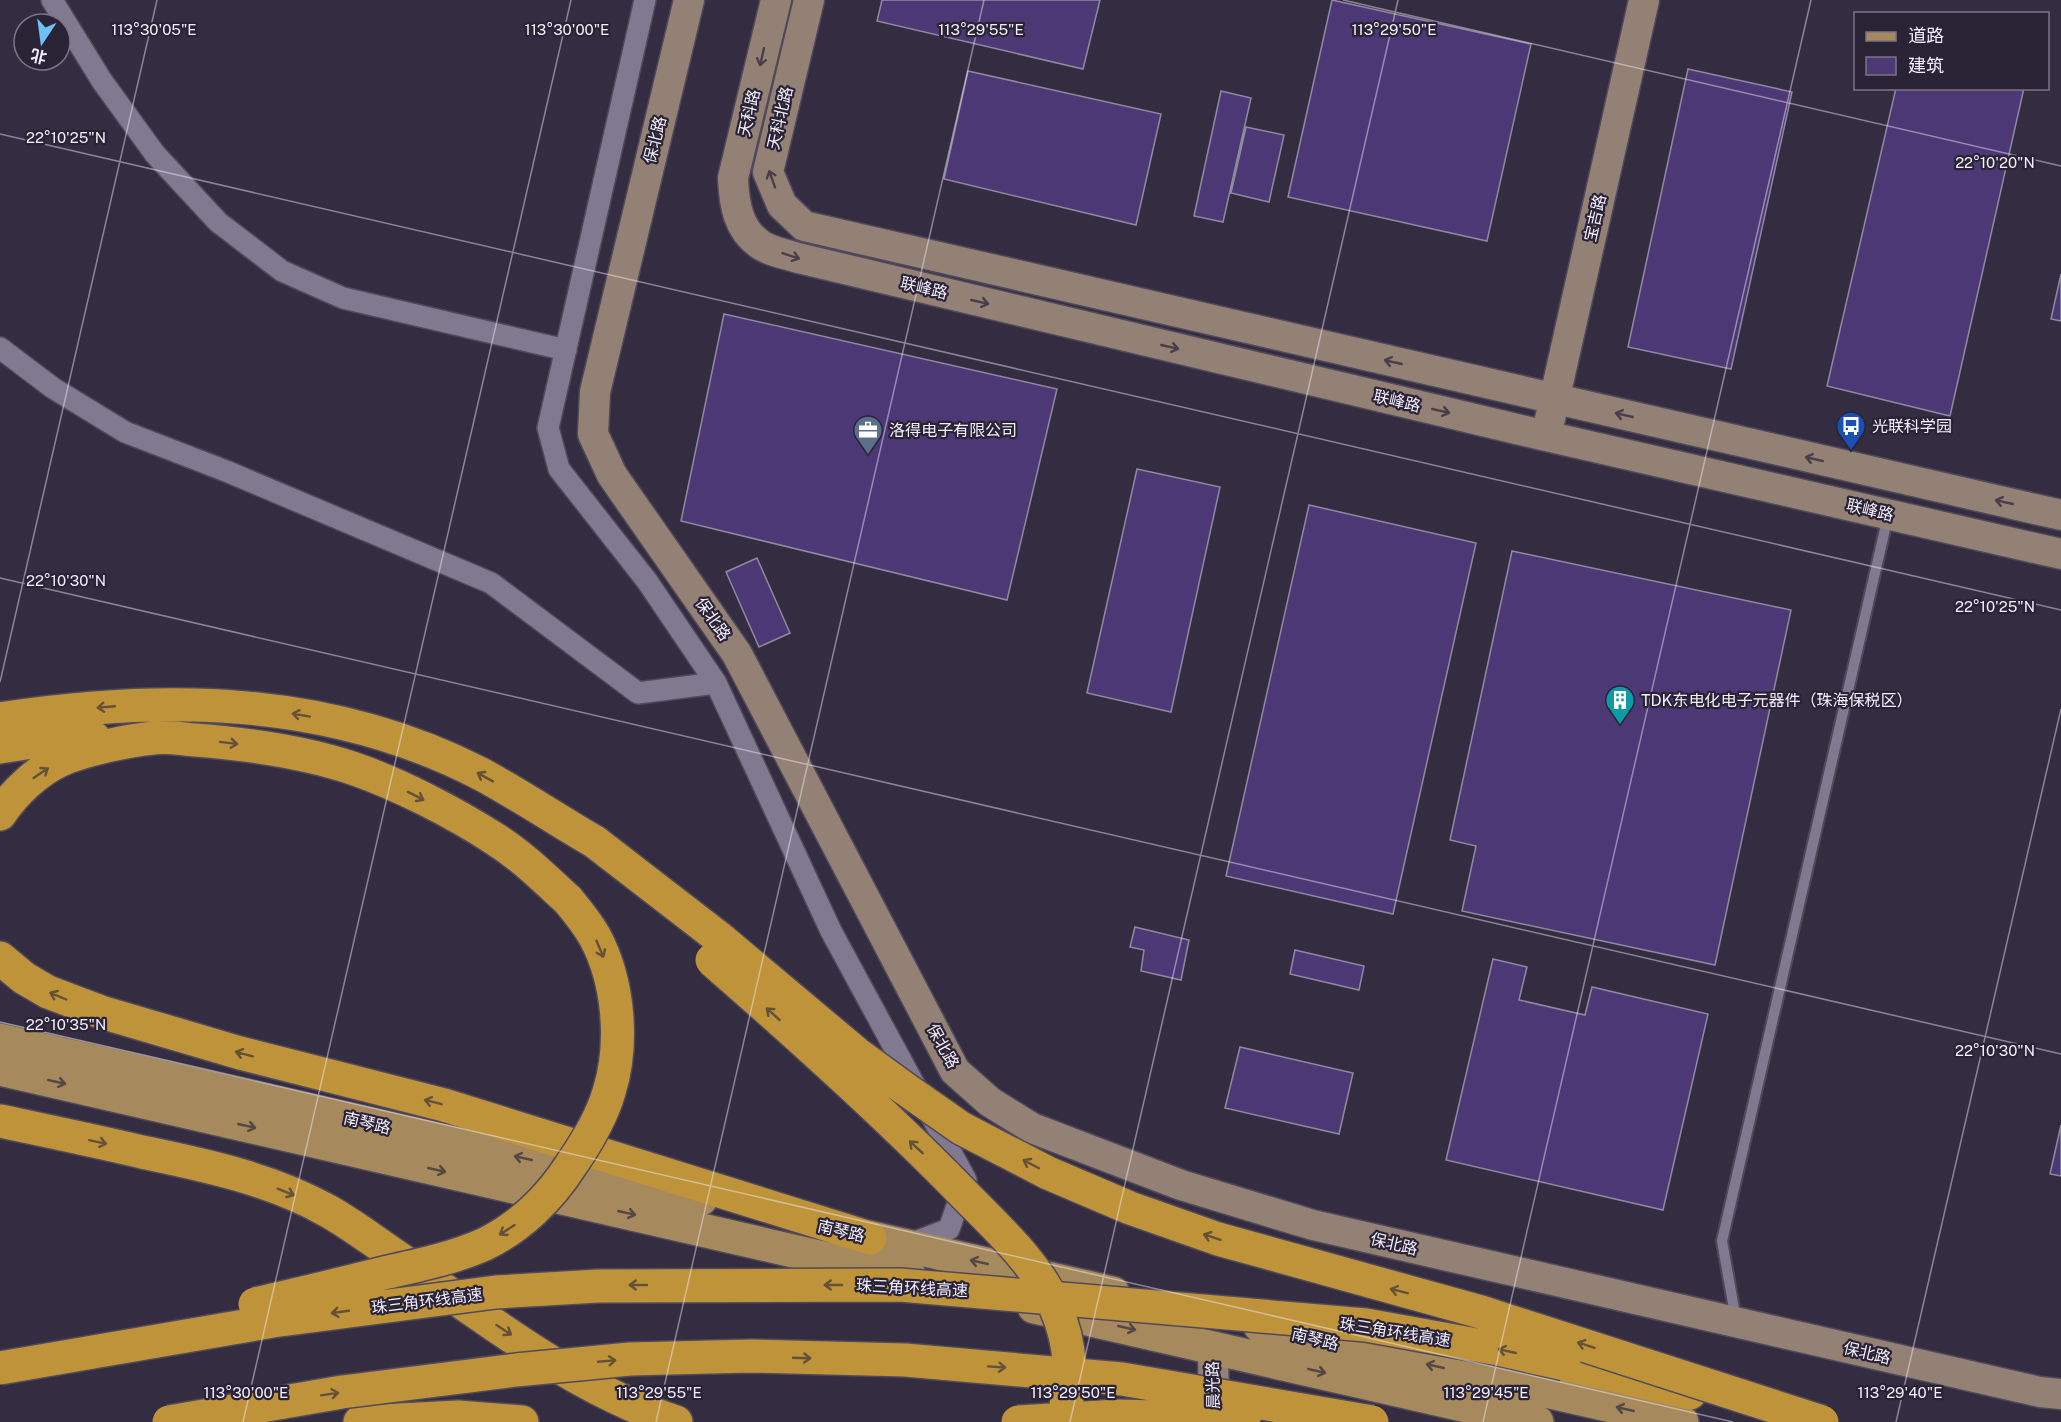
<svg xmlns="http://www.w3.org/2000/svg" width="2061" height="1422" viewBox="0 0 2061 1422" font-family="'Public Sans','Noto Sans SC',sans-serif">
<rect width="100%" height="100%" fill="#342d41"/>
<path fill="#4d3876" stroke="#8f89a0" stroke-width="1.5" d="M882 0H1100L1083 69 877 21Z
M1332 0 1531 44 1487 241 1288 197Z
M1688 69 1792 92 1731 369 1628 347Z
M968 71 1161 114 1136 225 944 179Z
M1896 88H2024L1950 416 1827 386Z
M1221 91 1251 98 1223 222 1194 216Z
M1246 127 1284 135 1269 202 1231 193Z
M2061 274V321L2051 319Z
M724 314 1057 389 1007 600 681 521Z
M1137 469 1220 487 1171 712 1087 693Z
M1309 505 1476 543 1393 914 1226 876Z
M1512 551 1791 610 1715 965 1462 911 1476 846 1450 840Z
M757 558 790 633 759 647 726 572Z
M1135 927 1189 940 1181 980 1141 971 1144 950 1130 947Z
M1295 950 1364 966 1359 990 1290 974Z
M1493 959 1527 967 1519 1000 1585 1015 1592 987 1708 1014 1663 1210 1446 1160Z
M1240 1047 1353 1073 1339 1134 1225 1108Z
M2061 1125V1176L2050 1174Z"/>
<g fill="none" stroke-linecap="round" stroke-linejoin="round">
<g stroke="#50495a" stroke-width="14">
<path id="lane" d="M1736 1320 1722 1241 1888 516"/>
</g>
<g stroke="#50495a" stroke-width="24">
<path id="street" d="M52 0 102 81 155 154 218 222 282 271 343 298 566 350
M645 0 548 428 559 469 647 581 716 683 831 931 966 1180 949 1229 907 1245
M0 348 53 388 125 432 226 471 491 583 638 693 716 683"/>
</g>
<g stroke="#50495a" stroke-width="33">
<path id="secondary" d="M689 0 595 392 593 434 612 475 737 654 955 1071 990 1102 1032 1128 1181 1185 1313 1225 2040 1392 2061 1394
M776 0 733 178C734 204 738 230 761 245 771 252 787 254 798 258L1546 436 2061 554
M809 0 768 172 782 205 804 226 2061 515
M1550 419 1644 0
M1213 1348 1214 1420"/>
</g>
<g stroke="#50495a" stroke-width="36">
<path id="primary" d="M0 1040 701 1199
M0 1069 911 1278
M842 1231 1113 1293
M1034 1307 1537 1422
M1260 1326 1682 1422"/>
</g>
<g stroke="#50495a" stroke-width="36">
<path id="highway" d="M0 719C166 694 329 696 481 774 520 795 557 820 595 842
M0 747 32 742 94 738
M0 814C15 792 37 771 61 760 84 750 129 740 154 738 167 736 182 739 195 740 248 744 301 751 352 768 399 784 453 812 495 839 522 856 544 878 568 900
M0 958 24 978 48 992 101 1012 240 1053 444 1105 870 1238
M0 1121C47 1131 95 1141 142 1152 205 1165 271 1179 328 1211 353 1225 376 1243 400 1259 487 1319 575 1389 676 1422
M1564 1364 1690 1393
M360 1422 458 1417 522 1422"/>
</g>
<use href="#lane" stroke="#817990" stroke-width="10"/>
<use href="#street" stroke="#817990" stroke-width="21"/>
<use href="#secondary" stroke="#938176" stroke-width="30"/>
<use href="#primary" stroke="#a6895c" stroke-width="33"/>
<use href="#highway" stroke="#be933a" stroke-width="33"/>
<g stroke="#50495a" stroke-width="36" stroke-linecap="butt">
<path id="highway-bridge" d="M595 842 718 937 856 1053 904 1088 961 1128 1048 1173 1130 1208 1218 1239 1481 1312 1822 1422
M712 960C798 1035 884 1112 963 1193 996 1227 1036 1262 1055 1306 1073 1347 1072 1380 1063 1422
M255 1304C300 1294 344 1283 388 1272 420 1265 454 1258 485 1244 520 1227 550 1198 571 1165 587 1142 601 1119 609 1092 624 1044 619 982 595 937 587 923 578 912 568 900
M0 1368 273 1321 496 1292 598 1286 900 1285 1366 1325 1493 1348 1564 1364
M169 1422 342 1392 516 1370 630 1359 751 1356 905 1360 1122 1379 1372 1422
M1018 1422 1117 1416 1244 1419"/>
</g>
<use href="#highway-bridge" stroke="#be933a" stroke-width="33"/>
</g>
<defs><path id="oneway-shaft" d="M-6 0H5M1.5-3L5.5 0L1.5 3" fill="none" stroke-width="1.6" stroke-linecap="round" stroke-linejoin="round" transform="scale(1.5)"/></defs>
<g stroke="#4a3f49">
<use href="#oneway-shaft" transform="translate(762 57) rotate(103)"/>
<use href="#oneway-shaft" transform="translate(772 179) rotate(-110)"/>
<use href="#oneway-shaft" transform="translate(791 256) rotate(18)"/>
<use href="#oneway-shaft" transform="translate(980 302) rotate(13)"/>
<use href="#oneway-shaft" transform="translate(1170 347) rotate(13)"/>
<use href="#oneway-shaft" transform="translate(1393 362) rotate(-167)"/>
<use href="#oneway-shaft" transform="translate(1441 411) rotate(13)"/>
<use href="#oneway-shaft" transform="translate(1624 415) rotate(-167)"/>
<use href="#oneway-shaft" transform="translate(1814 459) rotate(-167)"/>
<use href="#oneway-shaft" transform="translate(2004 502) rotate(-167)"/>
</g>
<g stroke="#655038">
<use href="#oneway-shaft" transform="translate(106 707) rotate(175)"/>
<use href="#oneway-shaft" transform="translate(301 715) rotate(-170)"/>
<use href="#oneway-shaft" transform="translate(229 743) rotate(7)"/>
<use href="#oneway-shaft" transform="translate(41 773) rotate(-34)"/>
<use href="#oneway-shaft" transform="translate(485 777) rotate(-151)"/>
<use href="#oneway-shaft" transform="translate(416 796) rotate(27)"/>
<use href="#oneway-shaft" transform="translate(600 949) rotate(67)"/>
<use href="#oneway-shaft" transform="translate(58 996) rotate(-157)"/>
<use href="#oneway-shaft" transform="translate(773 1014) rotate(-138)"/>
<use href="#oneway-shaft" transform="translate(244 1054) rotate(-165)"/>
<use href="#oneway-shaft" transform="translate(433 1102) rotate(-166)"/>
<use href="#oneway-shaft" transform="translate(98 1142) rotate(12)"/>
<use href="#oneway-shaft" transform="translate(916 1147) rotate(-137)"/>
<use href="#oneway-shaft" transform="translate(1031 1164) rotate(-152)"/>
<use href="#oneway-shaft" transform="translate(286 1192) rotate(22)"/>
<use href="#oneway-shaft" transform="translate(507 1230) rotate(147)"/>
<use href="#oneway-shaft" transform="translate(1212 1237) rotate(-162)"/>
<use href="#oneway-shaft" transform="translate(638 1285) rotate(180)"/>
<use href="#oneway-shaft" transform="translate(833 1285) rotate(180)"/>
<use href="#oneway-shaft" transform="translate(1399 1291) rotate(-166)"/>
<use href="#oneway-shaft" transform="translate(340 1312) rotate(172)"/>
<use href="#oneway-shaft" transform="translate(504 1330) rotate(33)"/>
<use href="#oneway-shaft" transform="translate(1586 1345) rotate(-162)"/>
<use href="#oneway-shaft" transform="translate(1507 1351) rotate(-167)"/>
<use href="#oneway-shaft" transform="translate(802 1358) rotate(2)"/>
<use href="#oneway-shaft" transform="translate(607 1361) rotate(-5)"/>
<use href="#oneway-shaft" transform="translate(997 1367) rotate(4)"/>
<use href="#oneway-shaft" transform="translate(330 1394) rotate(-9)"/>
</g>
<g stroke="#554743">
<use href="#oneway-shaft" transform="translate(57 1082) rotate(13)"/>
<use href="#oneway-shaft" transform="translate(247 1126) rotate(13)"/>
<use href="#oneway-shaft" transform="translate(523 1158) rotate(-167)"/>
<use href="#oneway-shaft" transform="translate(437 1170) rotate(13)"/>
<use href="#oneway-shaft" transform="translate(627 1213) rotate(13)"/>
<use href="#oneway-shaft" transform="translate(979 1262) rotate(-167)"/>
<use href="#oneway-shaft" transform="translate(1127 1328) rotate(13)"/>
<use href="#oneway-shaft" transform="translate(1435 1366) rotate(-167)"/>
<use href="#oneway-shaft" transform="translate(1317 1371) rotate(13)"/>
<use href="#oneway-shaft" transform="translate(1625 1409) rotate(-167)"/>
</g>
<path fill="none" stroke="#f3effc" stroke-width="1.5" stroke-opacity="0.45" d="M1343 0 2061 166M0 134 2061 610M0 578 2061 1054M0 682 157 0M0 1022 1733 1422M243 1422 571 0M656 1422 984 0M1070 1422 1398 0M1483 1422 1811 0M1896 1422 2061 709"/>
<defs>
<g id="bus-pin" transform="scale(1.5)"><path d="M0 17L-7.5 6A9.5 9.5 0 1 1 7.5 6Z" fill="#1a4fb4" stroke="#2a2336"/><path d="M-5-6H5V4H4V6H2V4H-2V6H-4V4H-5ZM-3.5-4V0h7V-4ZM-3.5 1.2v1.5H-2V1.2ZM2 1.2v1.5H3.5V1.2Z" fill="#fff"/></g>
<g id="office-pin" transform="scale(1.5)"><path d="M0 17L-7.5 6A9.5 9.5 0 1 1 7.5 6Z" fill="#5c6f8a" stroke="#2a2336"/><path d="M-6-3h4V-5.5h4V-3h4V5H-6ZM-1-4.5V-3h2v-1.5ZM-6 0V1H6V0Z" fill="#fff"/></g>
<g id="building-pin" transform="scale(1.5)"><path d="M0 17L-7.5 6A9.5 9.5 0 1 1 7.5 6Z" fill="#0f9aa8" stroke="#2a2336"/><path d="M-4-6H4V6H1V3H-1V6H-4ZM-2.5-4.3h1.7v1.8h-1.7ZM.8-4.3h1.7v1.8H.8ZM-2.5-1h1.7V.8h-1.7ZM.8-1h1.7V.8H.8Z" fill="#fff"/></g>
</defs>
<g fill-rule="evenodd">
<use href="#bus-pin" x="1851" y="426"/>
<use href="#office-pin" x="868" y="430"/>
<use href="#building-pin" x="1620" y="700"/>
</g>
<g text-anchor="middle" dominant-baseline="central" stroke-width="4.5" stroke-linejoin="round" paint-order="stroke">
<g font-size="16" fill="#f3effc" stroke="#2a2336">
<text transform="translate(749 113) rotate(-77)">天科路</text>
<text transform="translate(780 118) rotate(-77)">天科北路</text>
<text transform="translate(655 140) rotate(-76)">保北路</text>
<text transform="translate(1595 218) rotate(-77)">宝吉路</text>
<text transform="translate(924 288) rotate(13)">联峰路</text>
<text transform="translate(1397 401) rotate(13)">联峰路</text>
<text transform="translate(1870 510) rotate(13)">联峰路</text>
<text transform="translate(713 619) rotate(55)">保北路</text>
<text transform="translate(943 1046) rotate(61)">保北路</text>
<text transform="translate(367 1123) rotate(13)">南琴路</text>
<text transform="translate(841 1231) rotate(13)">南琴路</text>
<text transform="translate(1394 1244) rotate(13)">保北路</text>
<text transform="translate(912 1288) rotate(3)">珠三角环线高速</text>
<text transform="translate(427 1301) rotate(-7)">珠三角环线高速</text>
<text transform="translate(1395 1332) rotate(9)">珠三角环线高速</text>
<text transform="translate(1315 1339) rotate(13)">南琴路</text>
<text transform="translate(1867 1353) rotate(13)">保北路</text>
<text transform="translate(1213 1385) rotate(-91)">晨光路</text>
</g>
<g font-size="16" fill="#f3effc" stroke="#2a2336" text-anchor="start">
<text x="1872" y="426">光联科学园</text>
<text x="889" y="430">洛得电子有限公司</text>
<text x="1641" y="700">TDK东电化电子元器件（珠海保税区）</text>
</g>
</g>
<g font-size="15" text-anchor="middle" fill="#f3effc" stroke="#2a2336" stroke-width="4.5" stroke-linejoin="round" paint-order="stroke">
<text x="154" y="35">113°30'05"E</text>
<text x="567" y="35">113°30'00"E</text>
<text x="981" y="35">113°29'55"E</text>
<text x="1394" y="35">113°29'50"E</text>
<text x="66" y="143">22°10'25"N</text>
<text x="1995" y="168">22°10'20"N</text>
<text x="66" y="586">22°10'30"N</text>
<text x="1995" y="612">22°10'25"N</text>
<text x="66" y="1030">22°10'35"N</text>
<text x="1995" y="1056">22°10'30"N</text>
<text x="246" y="1398">113°30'00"E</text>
<text x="659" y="1398">113°29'55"E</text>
<text x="1073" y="1398">113°29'50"E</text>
<text x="1486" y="1398">113°29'45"E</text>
<text x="1900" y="1398">113°29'40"E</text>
</g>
<rect x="1854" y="12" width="195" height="78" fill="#2a2336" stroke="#7a7585" stroke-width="1.5"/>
<rect x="1866" y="32" width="30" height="9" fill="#a6895c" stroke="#7a7585" stroke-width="1.5"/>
<text x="1908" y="42" font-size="18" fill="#f3effc">道路</text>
<rect x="1866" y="57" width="30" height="18" fill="#4d3876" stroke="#7a7585" stroke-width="1.5"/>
<text x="1908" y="72" font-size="18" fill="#f3effc">建筑</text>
<g transform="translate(42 42) rotate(193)"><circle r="28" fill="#2a2336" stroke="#7a7585" stroke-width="1.5"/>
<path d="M0-4.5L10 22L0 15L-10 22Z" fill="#6dc2f3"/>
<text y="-9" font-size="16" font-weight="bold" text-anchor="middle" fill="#f3effc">北</text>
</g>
</svg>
